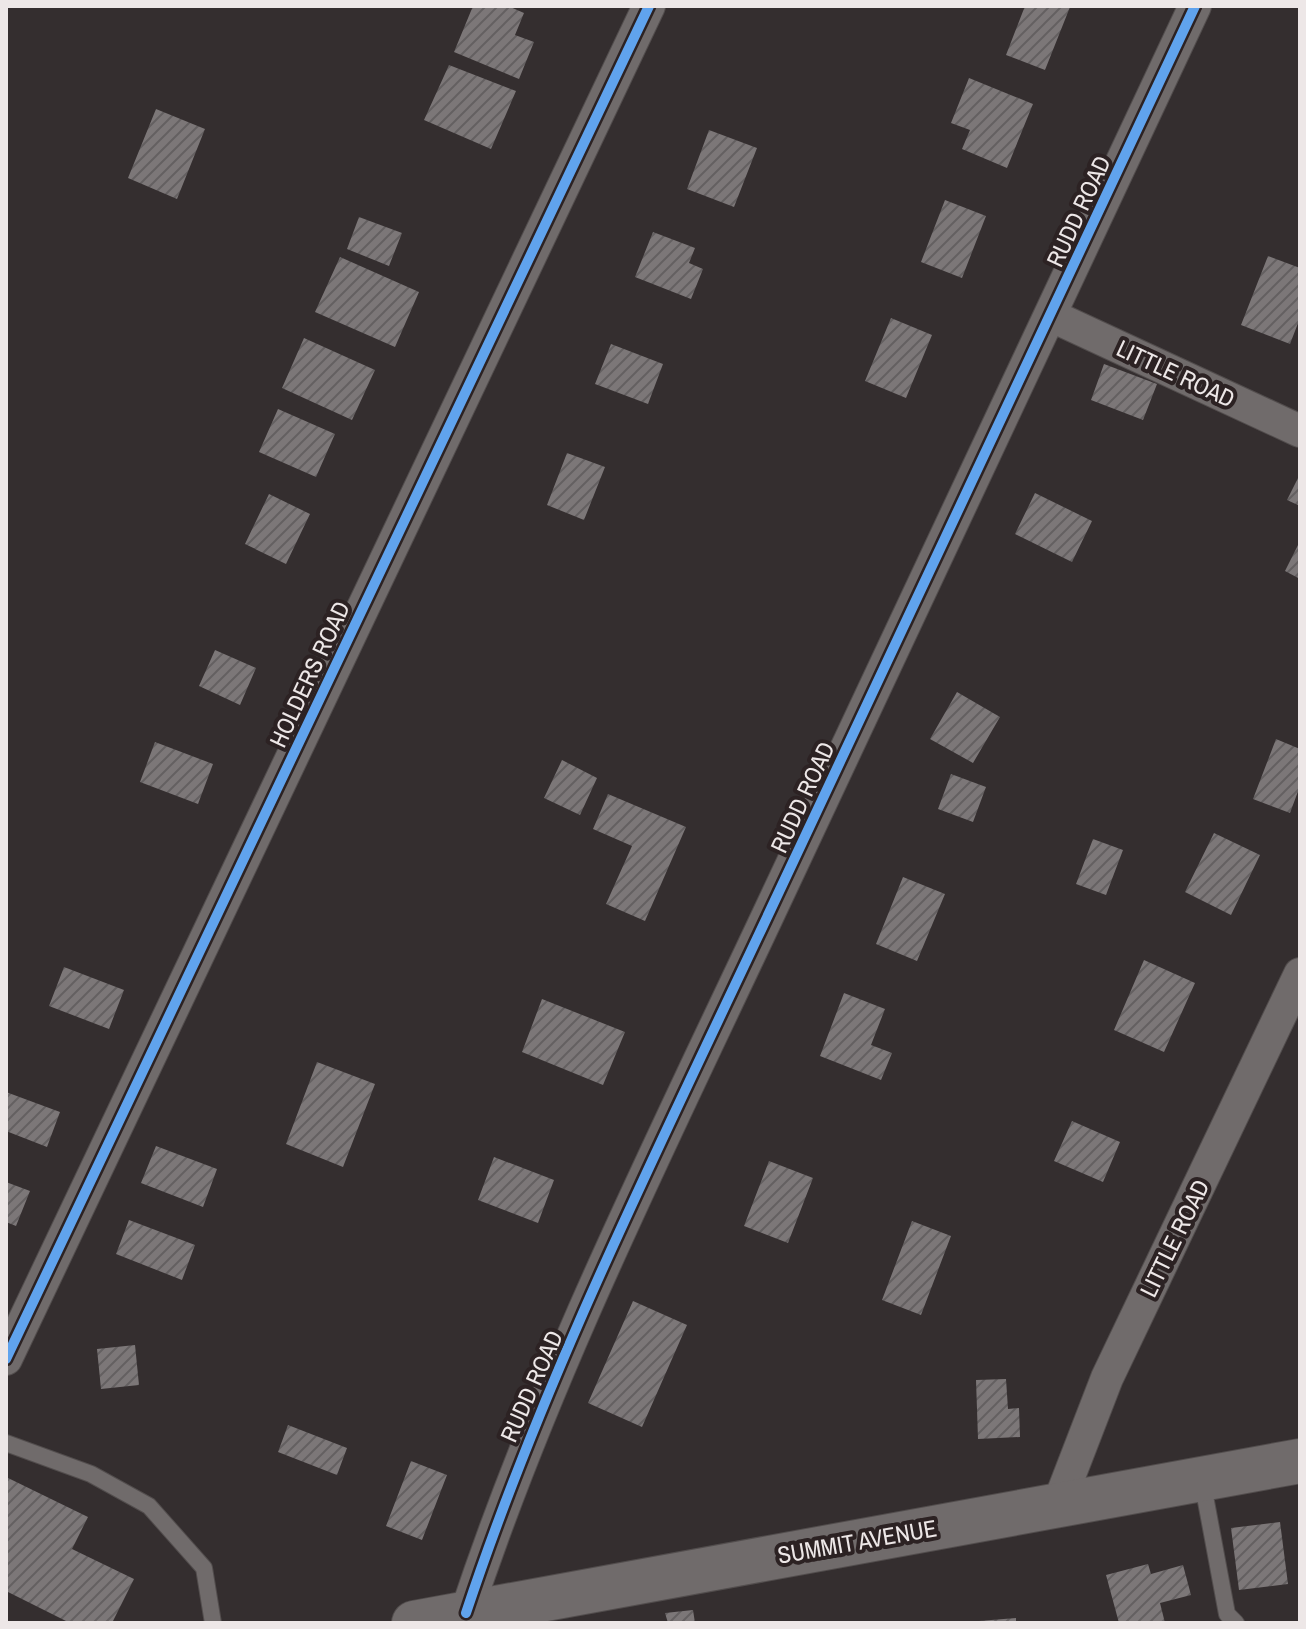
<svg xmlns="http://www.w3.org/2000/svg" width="1306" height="1629" viewBox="0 0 1306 1629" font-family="'Archivo Narrow',sans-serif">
<defs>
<pattern id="building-hatch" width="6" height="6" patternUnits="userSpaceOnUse" patternTransform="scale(2)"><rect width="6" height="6" fill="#7c7778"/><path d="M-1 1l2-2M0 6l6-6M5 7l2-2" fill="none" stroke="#646061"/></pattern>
</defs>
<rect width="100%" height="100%" fill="#342e2f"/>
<path fill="url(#building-hatch)" d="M473 6H508L524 13 515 35 534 42 519 79 454 52Z
M1025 6 1070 7 1045 70 1006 55Z
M449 65 516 91 491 149 424 120Z
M969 78 1033 104 1007 168 962 149 970 130 951 123Z
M156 109 205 129 177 199 128 178Z
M709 130 757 148 734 207 687 189Z
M945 200 986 216 962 278 921 262Z
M359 217 402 233 389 266 347 249Z
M653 232 695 248 689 263 703 269 691 299 635 277Z
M1268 256 1300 268V318L1290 344 1241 325Z
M340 257 419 292 395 347 315 312Z
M891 318 932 335 906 398 865 381Z
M304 338 375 370 352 420 282 388Z
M611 344 663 364 648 404 595 384Z
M1104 364 1157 384 1143 420 1091 400Z
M278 409 335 434 316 477 259 452Z
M567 453 605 467 584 520 547 505Z
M1300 474V506L1287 500Z
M1035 493 1092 521 1072 562 1015 534Z
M269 494 310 514 286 564 245 544Z
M1300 541V579L1285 571Z
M215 650 256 668 240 705 199 686Z
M957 692 1000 717 973 763 930 739Z
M1276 739 1300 749V786L1290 813 1253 799Z
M155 742 213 764 198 804 140 782Z
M562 760 597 778 580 815 544 798Z
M951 774 986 787 973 822 938 809Z
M608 794 686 827 645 921 606 904 632 846 593 829Z
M1214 833 1260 855 1231 915 1185 892Z
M1093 839 1123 850 1106 895 1076 884Z
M903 877 945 894 917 961 876 944Z
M1144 960 1195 983 1164 1052 1114 1030Z
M64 967 124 990 109 1029 49 1006Z
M844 993 885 1009 871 1045 892 1053 881 1080 820 1056Z
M542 999 625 1032 603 1085 522 1052Z
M317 1062 375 1084 343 1167 286 1144Z
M6 1092 60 1112 47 1147 6 1131Z
M1072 1121 1120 1142 1103 1182 1054 1161Z
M156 1146 217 1169 203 1207 141 1183Z
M494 1157 554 1180 538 1223 478 1200Z
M769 1161 813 1178 788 1243 744 1226Z
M6 1182 30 1191 16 1226 6 1222Z
M129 1220 195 1245 182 1280 116 1254Z
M912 1221 951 1236 921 1315 882 1300Z
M633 1301 687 1325 642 1427 588 1403Z
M135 1345 139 1385 101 1389 97 1349Z
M1006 1379 1008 1409 1019 1408 1020 1437 978 1439 976 1380Z
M288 1425 347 1448 337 1475 278 1452Z
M411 1461 447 1475 422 1540 386 1526Z
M6 1477 88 1517 72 1549 134 1579 112 1623H70L6 1591Z
M1280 1522 1288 1584 1239 1590 1231 1528Z
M1148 1564 1151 1574 1183 1565 1191 1595 1160 1603 1165 1623H1119L1106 1575Z
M693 1610 695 1623H668L665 1613Z
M1016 1618V1623H979V1621Z"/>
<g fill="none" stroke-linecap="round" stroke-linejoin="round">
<g stroke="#524d4d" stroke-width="18">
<path id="lane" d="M6 1443 91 1474 149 1506 204 1568 213 1623
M1202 1480 1227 1614 1236 1623"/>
</g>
<g stroke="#524d4d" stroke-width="34">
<path id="street" d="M1052 316 1300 431
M6 1359 649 6
M1058 1505 1107 1378 1300 974
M466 1613C546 1372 661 1143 769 913 912 611 1055 309 1195 6"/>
</g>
<g stroke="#524d4d" stroke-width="46">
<path id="secondary" d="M414 1623 1300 1461"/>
</g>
<use href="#lane" stroke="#706b6b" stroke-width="16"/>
<use href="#street" stroke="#706b6b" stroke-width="32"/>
<use href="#secondary" stroke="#706b6b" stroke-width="44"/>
<g stroke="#2c2223" stroke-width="15">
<path id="cycleway" d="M6 1359 649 6
M466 1613C546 1372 661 1143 769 913 912 611 1055 309 1195 6"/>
</g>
<use href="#cycleway" stroke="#60a3ed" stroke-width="10"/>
</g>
<g text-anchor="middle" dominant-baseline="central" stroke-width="8" stroke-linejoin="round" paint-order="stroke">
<g font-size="24" fill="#ede7e7" stroke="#2c2223">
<text transform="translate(1078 211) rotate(-65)">RUDD ROAD</text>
<text transform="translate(1176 373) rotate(25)">LITTLE ROAD</text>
<text transform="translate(309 674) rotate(-65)">HOLDERS ROAD</text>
<text transform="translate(802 797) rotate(-65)">RUDD ROAD</text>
<text transform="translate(1174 1238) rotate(-64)">LITTLE ROAD</text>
<text transform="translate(531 1386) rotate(-66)">RUDD ROAD</text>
<text transform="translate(857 1541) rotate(-10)">SUMMIT AVENUE</text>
</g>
</g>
<rect width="1306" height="1629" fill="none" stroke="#ede7e7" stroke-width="16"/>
</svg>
